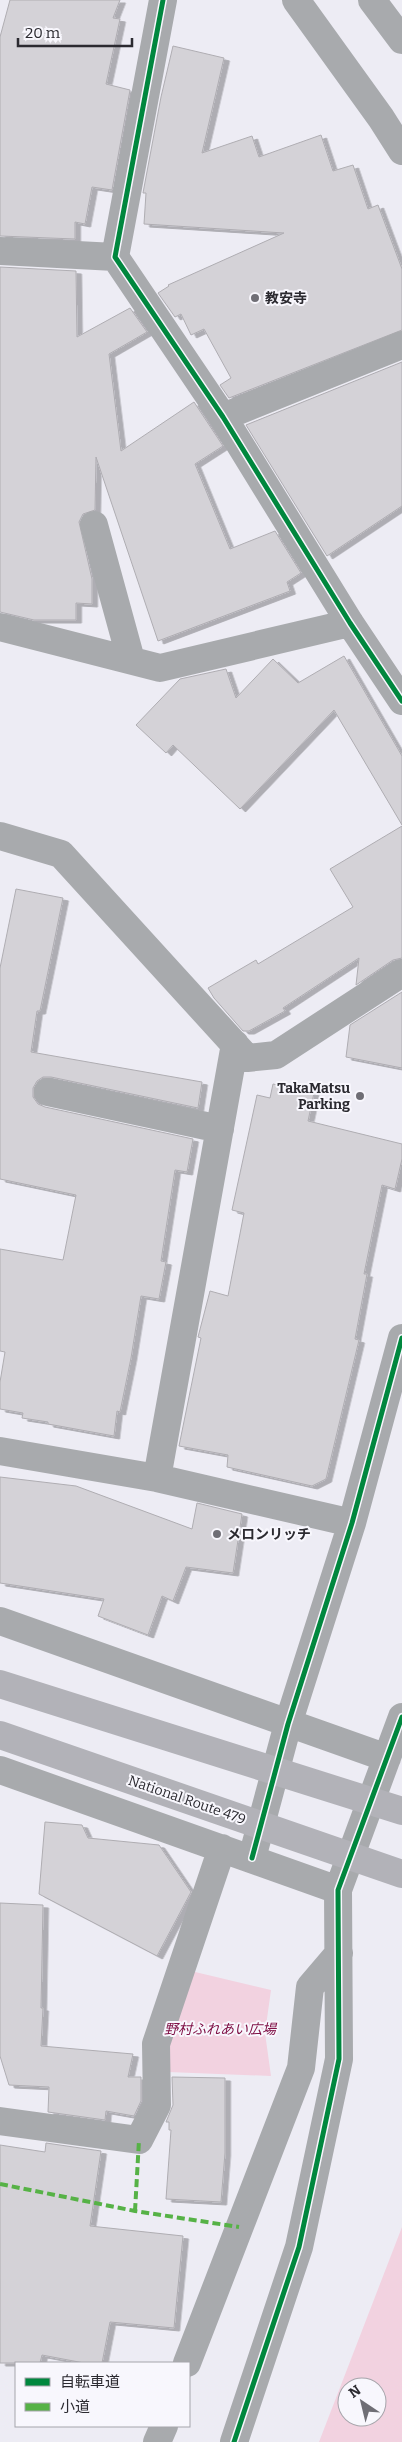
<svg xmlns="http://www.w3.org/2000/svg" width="402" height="2442" viewBox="0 0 402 2442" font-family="Bitter,'Noto Sans JP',serif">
<defs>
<filter id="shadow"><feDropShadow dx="5.5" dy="3" stdDeviation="0" flood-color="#0004"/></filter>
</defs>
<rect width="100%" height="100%" fill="#edecf4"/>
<path fill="#f2d2e0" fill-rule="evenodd" d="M191 1971 271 1990 265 2033 271 2076 168 2072 166 2044Z
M402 2227V2442H319ZM347 2387H377V2417H347Z"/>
<path fill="#d4d2d7" stroke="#afadb2" filter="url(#shadow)" d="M10 0H120L113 18 120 19 106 84 130 90 112 190 92 187 85 224 75 222V239L0 236V37Z
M173 46 224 58 202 153 252 136 259 157 321 135 333 171 353 165 368 209 378 205 402 269V330L229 398 220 385 231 378 204 329 191 335 181 314 175 317 158 293 169 286 168 285 284 233 144 224 146 193H143L161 97Z
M0 267 76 271 77 337 130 308 147 332 109 354 121 451 194 402 223 446 195 464 230 549 275 531 301 573 287 582 290 591 158 641 96 457 95 510 83 514 79 522 92 579V604L76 603V620H34L0 612Z
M402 362V506L327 556 246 425Z
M344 656 402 756V825L334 710 240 809 173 745 166 753 136 725 180 679 226 669 236 698 273 659 298 683Z
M402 826V958L393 960 356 985 359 958 283 1008 285 1011 249 1031H243L214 998 208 988 256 960 258 964 353 907 330 869Z
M16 889 63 898 40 1011H37L31 1052 202 1082 198 1108 51 1077H43L37 1081 33 1088V1097L38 1104 45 1107 193 1139 187 1172 175 1170 161 1261 166 1262 159 1299 141 1296 131 1358 120 1412 117 1411 114 1436 48 1424V1422L22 1418 23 1413 0 1409V1382L5 1352 0 1351V1249L63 1260 76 1195 0 1179V968Z
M402 992V1068L346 1057 350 1025Z
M273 1084 314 1093 308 1121 402 1144V1159L395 1189 382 1185 364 1274H367L355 1339 359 1340 326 1479 312 1486 227 1467 228 1455 179 1446 201 1338 198 1337 210 1291 228 1296 244 1213 232 1210 257 1095 270 1098Z
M0 1477 76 1486 192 1529 197 1503 242 1514 233 1573 186 1567 173 1601 162 1596 148 1635 98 1616 104 1599 0 1583Z
M45 1822 82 1825 88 1838 159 1845 191 1892 157 1956 39 1894Z
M0 1903 43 1905 41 2008H43L41 2046 133 2054 128 2077H141V2101L134 2116 106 2111 105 2120 48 2112 49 2087 9 2085 0 2056Z
M172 2077 225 2078V2153L221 2202 166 2199 171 2130H169V2122H166L173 2105Z
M46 2143 101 2151 90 2226 183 2236 174 2328 110 2322 102 2363H84L42 2355 40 2363H0V2145L45 2152Z"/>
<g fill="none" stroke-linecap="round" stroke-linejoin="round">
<path stroke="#a8aaad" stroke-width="28" d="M163 0 115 257 223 417 350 623 402 701
M296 0 381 118 402 151
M372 0 402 40
M0 251 115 257
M223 417 402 345
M94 525 131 660
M0 627 160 668 350 623
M0 836 61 854 247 1058 276 1055 402 973
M48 1092 220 1129
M0 1451 157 1478 352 1523
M157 1478 235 1044
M0 1621 387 1758
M0 1770 338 1890
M252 1858 288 1724 352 1523 402 1338
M0 2121 139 2140 157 2105 156 2044 222 1848
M187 2363 301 2068 310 1987 339 1953
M157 2442 164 2426
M234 2442 299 2247 339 2059 338 1890 402 1717"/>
<path stroke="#b2b2b8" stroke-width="28" d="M0 1684 402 1811
M0 1735 402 1874"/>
<path stroke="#56b246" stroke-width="4" stroke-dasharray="8 4" stroke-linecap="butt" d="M0 2184 135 2211 239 2227
M135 2211 139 2140"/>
<g stroke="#f8f7fd" stroke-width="8">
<path id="cycleway" d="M163 0 115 257 223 417 350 623 402 701
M252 1858 288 1724 352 1523 402 1338
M234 2442 299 2247 339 2059 338 1890 402 1717"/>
</g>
<use href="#cycleway" stroke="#00873e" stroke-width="5"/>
</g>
<g fill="#6f6e75" stroke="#f8f7fd" stroke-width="2">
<circle cx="255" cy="298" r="5"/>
<circle cx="360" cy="1096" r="5"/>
<circle cx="217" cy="1534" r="5"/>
</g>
<g text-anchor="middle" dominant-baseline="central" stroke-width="4" stroke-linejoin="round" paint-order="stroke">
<g font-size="14" font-weight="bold" fill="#2b2a30" stroke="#f8f7fd" text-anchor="start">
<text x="265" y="298">教安寺</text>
<text x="350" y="1088" text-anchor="end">TakaMatsu<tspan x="350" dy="16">Parking</tspan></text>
<text x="227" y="1534">メロンリッチ</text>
</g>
<g font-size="14" fill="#2b2a30" stroke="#f8f7fd">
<text transform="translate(187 1800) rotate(19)">National Route 479</text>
</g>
<g font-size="14" font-style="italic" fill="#801247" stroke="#f8f7fd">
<text x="220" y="2029">野村ふれあい広場</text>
</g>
</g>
<rect x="15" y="2362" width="175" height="65" fill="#f8f7fd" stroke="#a6a5ab"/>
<rect x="25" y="2378" width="25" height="8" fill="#00873e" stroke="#a6a5ab"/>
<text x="60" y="2387" font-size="15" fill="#2b2a30">自転車道</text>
<rect x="25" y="2403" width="25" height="8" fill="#56b246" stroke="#a6a5ab"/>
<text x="60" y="2412" font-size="15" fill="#2b2a30">小道</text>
<g transform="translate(362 2402) rotate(325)"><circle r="24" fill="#f8f7fd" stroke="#a6a5ab"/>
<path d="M0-4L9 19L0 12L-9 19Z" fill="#6f6e75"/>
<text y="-8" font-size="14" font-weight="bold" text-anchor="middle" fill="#2b2a30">N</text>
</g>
<path d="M18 38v8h114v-8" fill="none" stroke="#2b2a30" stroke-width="2.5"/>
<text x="25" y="38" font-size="15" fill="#2b2a30" stroke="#f8f7fd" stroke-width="4" paint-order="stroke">20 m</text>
</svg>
